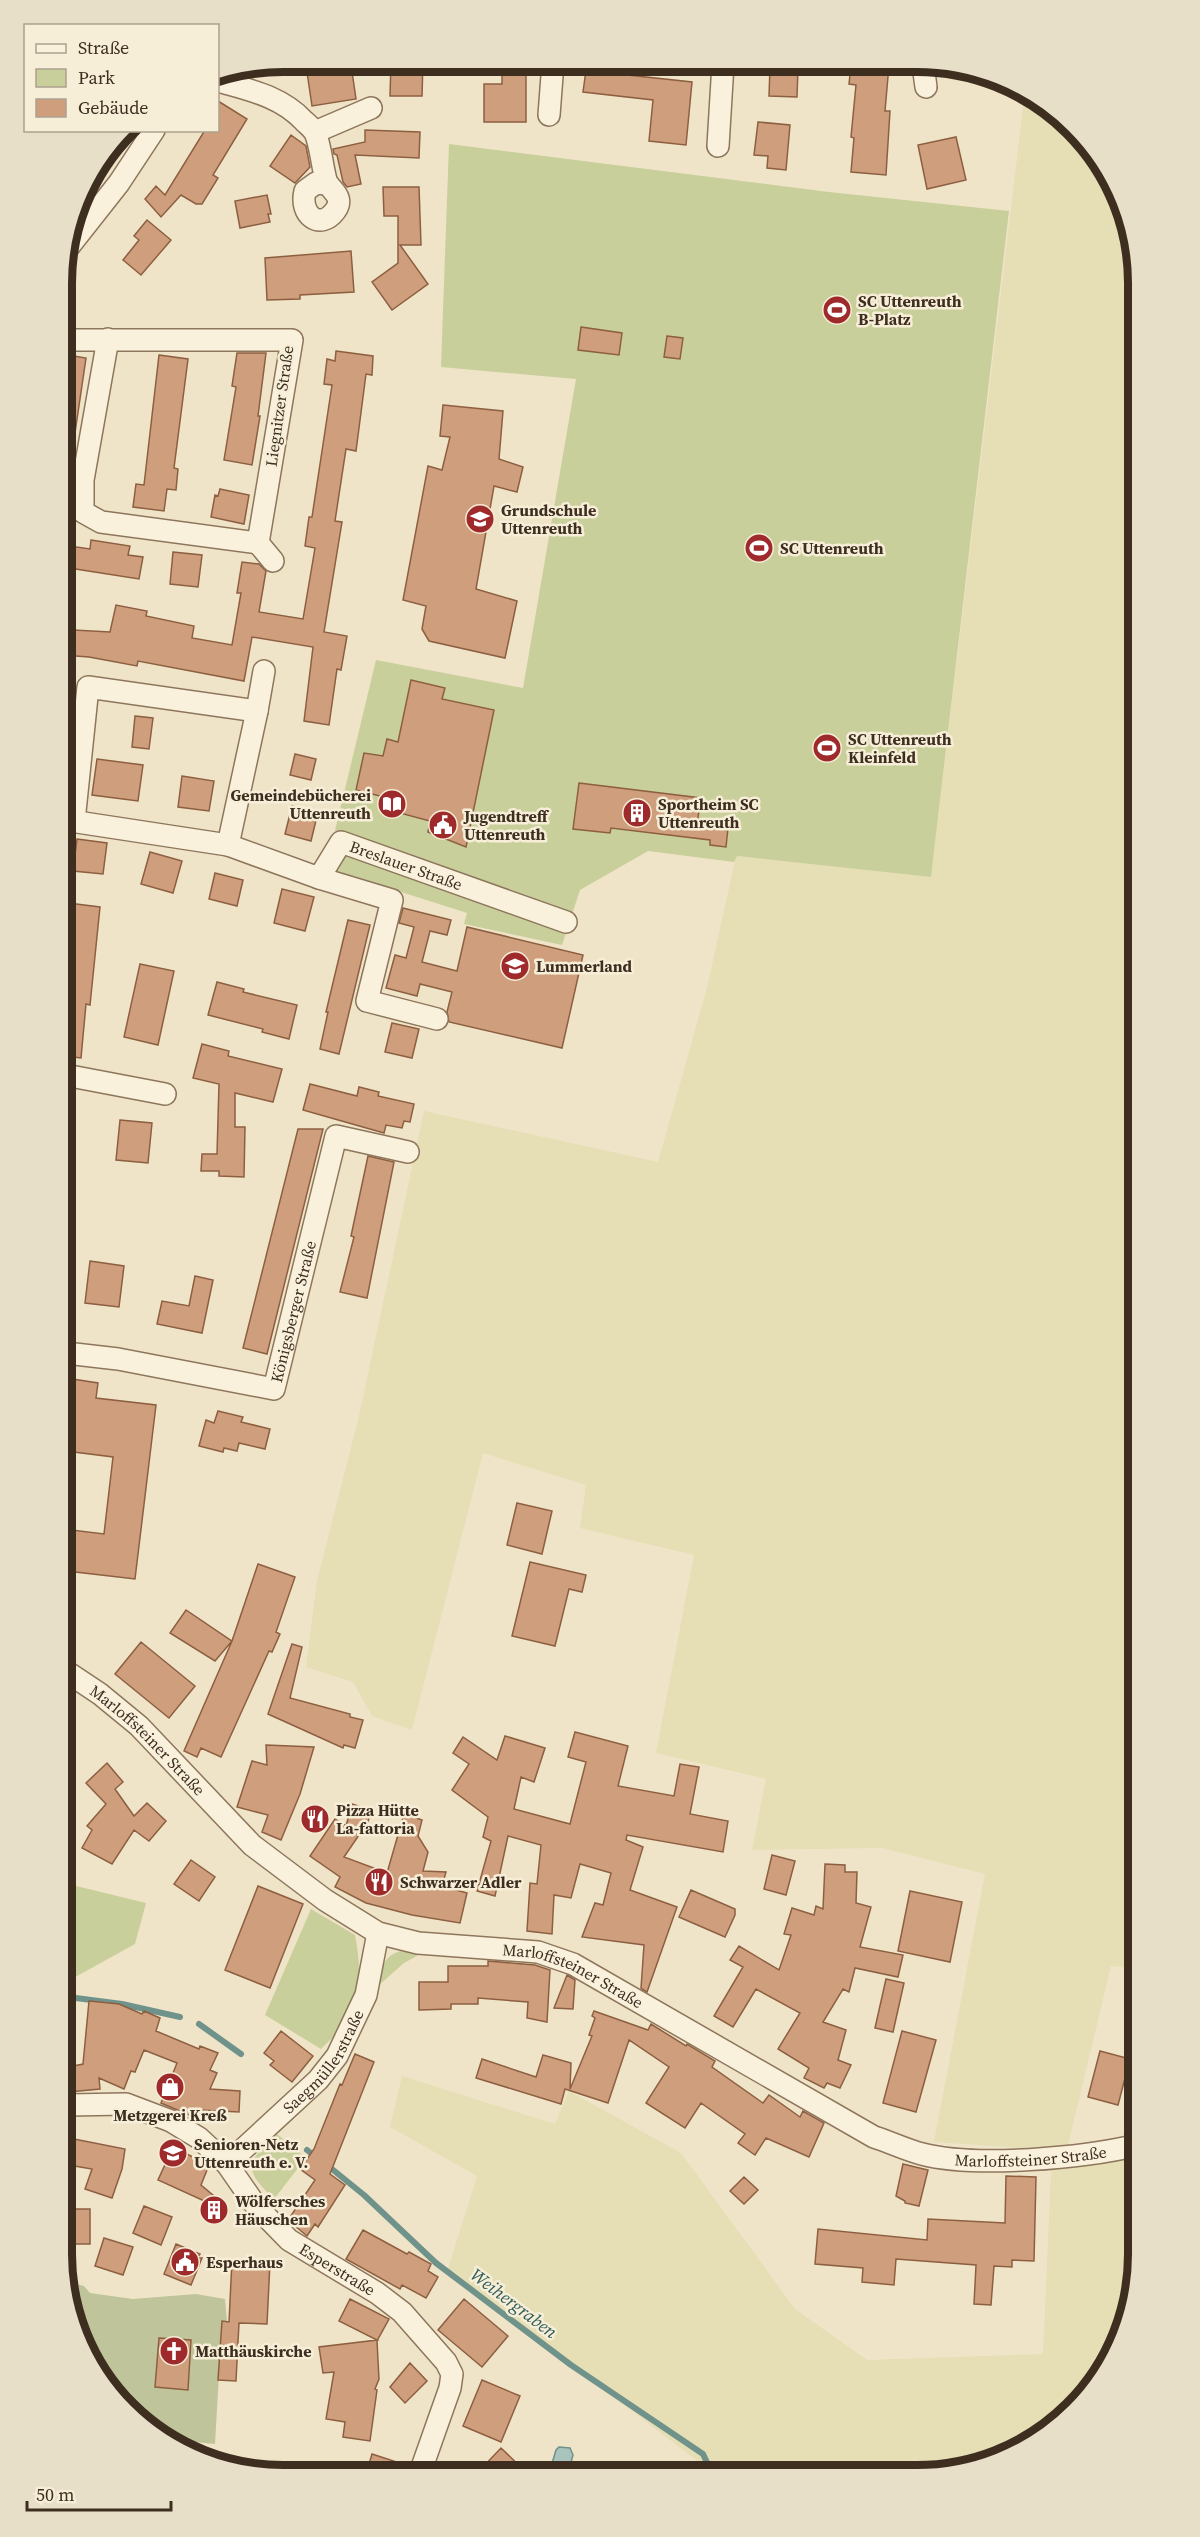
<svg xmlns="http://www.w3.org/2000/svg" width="1200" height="2537" viewBox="0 0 1200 2537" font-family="'Source Serif 4',serif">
<rect width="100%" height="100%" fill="#f0e4c8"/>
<path fill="#e6deb5" d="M1025 91 1063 117 1109 172 1131 226 1137 1969 1111 1966 1063 2166 1138 2155V2269L1122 2338 1092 2389 1040 2438 975 2468 703 2469 701 2464 448 2269 477 2176 390 2127 402 2076 555 2124 569 2091 681 2153 795 2309 867 2360 1043 2354 1052 2150 934 2142 985 1874 882 1848 752 1850 766 1779 656 1753 694 1555 580 1528 586 1485 483 1453 412 1730 372 1716 353 1682 306 1667 317 1581 359 1416 424 1111 658 1162 707 988 736 856 931 877Z"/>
<path fill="#c9cf9b" d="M449 144 829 192 1009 211 931 877 737 856 734 862 648 851 580 890 562 945 464 924 467 913 326 868 376 660 523 688 576 379 441 367Z
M68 1884 146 1903 135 1944 68 1981Z
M311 1909 355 1935C361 1966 362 1993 346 2022 340 2032 329 2041 321 2049L265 2015Z
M406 1950 424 1952 404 1963 379 1985C381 1966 385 1953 406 1950Z
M277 2134 306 2158 274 2199C242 2168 246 2163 277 2134Z"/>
<path fill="#bfc49a" d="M69 2282 84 2286 90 2293 133 2299 196 2294 225 2299 227 2322H222L215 2444 185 2441 178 2448 137 2420 91 2365 69 2312Z"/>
<path fill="#a9c4bc" stroke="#6f938a" stroke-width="1.5" d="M559 2447 570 2448 573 2455 569 2470H553L551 2467 556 2450Z"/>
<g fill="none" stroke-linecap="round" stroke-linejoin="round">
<path stroke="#6f938a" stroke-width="6" d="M68 1997 122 2004 180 2017
M199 2024 241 2054
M307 2150 316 2157
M327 2165 364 2195 436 2263 571 2365 703 2454 710 2469"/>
</g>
<path fill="#cf9f7d" stroke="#8d5f41" stroke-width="1.5" d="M391 62H423L422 96H390Z
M587 63 629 64 628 75 692 82 686 145 649 141 653 100 583 92Z
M351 65 356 99 312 106 307 72Z
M851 65H889L885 111H890L886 175 851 172 854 138 851 137 856 85 849 84Z
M770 67 798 68 797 97 769 96Z
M502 68H526V122H484V84H502Z
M218 101 247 119 213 175 218 178 202 204H196L181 195 161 217 145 199 156 186 165 195 205 130H218Z
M758 122 790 125 786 170 767 168 768 156 754 155Z
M365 130 420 132 419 158 355 155 361 184 347 187 343 182 337 155 334 154 333 149 365 142Z
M291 135 306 146 310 167 295 183 270 166Z
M956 137 966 180 927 189 918 145Z
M383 187H419L421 245H400L428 284 392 310 372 282 398 263V216H384Z
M267 195 271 214H268L270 222 240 228 235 201Z
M147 220 171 240 141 275 123 260 139 240 134 236Z
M351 251 354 292 300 295V299L267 300 265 258Z
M581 327 622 333 619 355 578 350Z
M667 336 683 338 680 359 664 357Z
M336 351 373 356 372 375 366 374 356 451 346 449 335 521 342 522 324 632 347 636 341 670 337 669 329 725 304 721 313 647 252 637 244 681 138 661 137 666 89 657 63 655V634L73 635 74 630 110 632 116 605 147 611 146 616 194 626 192 638 232 645 241 593H237L242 562 259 564 266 571 259 612 303 619 315 548 305 546 309 517H312L332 385 324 384 327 359 335 361Z
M237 353H266L258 416H260L252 465 224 460 236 387 232 386Z
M62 354 86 358 71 460 63 459Z
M159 355 188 359 174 468 178 469 176 490 167 489 164 511 133 507 136 484 144 485Z
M443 405 503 411 499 459 523 467 517 492 494 486 476 589 517 601 505 658 429 641 422 629 426 606 403 600 428 466 442 470 450 437 440 436Z
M220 489 249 495 244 524 211 517 215 495 218 496Z
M91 540 130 546 128 555 143 557 139 579 63 567V545L90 549Z
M173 552 202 555 198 587 170 584Z
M411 680 445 688 442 699 494 710 466 847 428 832 430 821 385 809 388 798 356 790 364 753 383 756 387 739 398 742Z
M135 716 153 718 149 749 132 747Z
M295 754 316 759 311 780 290 775Z
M97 759 143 765 138 801 92 795Z
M182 776 214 781 209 811 178 807Z
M579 783 701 798 697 824 728 828 726 847 710 845V840L611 828 610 833 573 829Z
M292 806 318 812 311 841 285 834Z
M77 839 107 843 103 874 73 871Z
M150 852 182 861 173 893 141 884Z
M215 873 243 880 237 906 209 899Z
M282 889 314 897 305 931 274 923Z
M68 903 100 907 90 1005 86 1004 81 1058 65 1056 64 933Z
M403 908 451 920 447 935 430 931 422 962 457 971 467 927 583 955 562 1048 449 1022 447 1012 452 992 420 984 417 996 386 988 395 955 406 958 414 927 399 923Z
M348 920 370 925 339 1054 320 1049 328 1012H326Z
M140 964 174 971 158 1045 124 1037Z
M217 982 244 989 243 992 297 1005 289 1039 262 1032 263 1029 208 1015Z
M392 1023 419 1029 412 1058 385 1052Z
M202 1044 229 1051 228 1056 282 1069 273 1102 235 1093V1127H245L244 1177 219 1176V1171H201L202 1154H217L219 1084 193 1078Z
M310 1084 357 1096 359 1087 379 1092 378 1096 414 1104 410 1122 404 1121 402 1128 386 1125 384 1133 303 1110Z
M120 1120 152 1123 148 1163 116 1160Z
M298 1129H323L267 1354 243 1348Z
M368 1156 394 1162 367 1298 340 1292 354 1237 351 1236Z
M90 1261 124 1266 119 1307 85 1303Z
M195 1276 213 1280 202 1333 157 1324 162 1301 189 1306Z
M66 1378 98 1383 96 1398 156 1405 135 1579 67 1571 72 1530 104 1534 113 1457 66 1451Z
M218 1411 243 1417 241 1422 270 1429 265 1449 239 1443 237 1451 224 1448 223 1452 199 1446 206 1420 214 1423Z
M517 1503 552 1511 542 1554 507 1545Z
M530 1562 586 1575 582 1592 569 1589 555 1646 512 1636Z
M258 1564 295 1577 276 1632 280 1634 272 1652 269 1651 221 1757 201 1748 197 1757 184 1751 232 1641 215 1661 170 1633 186 1610 232 1641Z
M141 1642 195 1686 169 1718 115 1674Z
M292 1644 302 1647 290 1698 350 1714V1717L363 1720 355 1748 344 1745 343 1748 268 1714Z
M575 1732 628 1746 618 1786 674 1796 680 1764 699 1767 690 1814 728 1821 723 1852 627 1835 626 1840 643 1847 630 1890 677 1907 647 1992 641 1988 644 1945 582 1937 595 1903 603 1905 611 1873 580 1864 571 1898 554 1895 552 1934 527 1931 530 1883 537 1884 541 1845 508 1836 495 1896 477 1891 491 1841 483 1837 488 1817 452 1790 469 1764 453 1753 463 1737 497 1760 505 1736 545 1748 534 1782 521 1777 514 1809 570 1824 586 1762 568 1757Z
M266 1745 314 1747 300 1794 281 1840 262 1832 268 1815 237 1807 252 1761 267 1765Z
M107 1763 123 1782 115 1789 134 1816 147 1803 166 1821 149 1841 134 1830 112 1864 82 1848 92 1830 87 1826 106 1804 86 1783Z
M352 1804 371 1810 368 1822 344 1857 387 1873 404 1814 422 1820 418 1836 428 1852 423 1871 446 1872 442 1886 467 1893 460 1923 412 1915 366 1903 335 1887 340 1877 310 1856 335 1819 346 1826Z
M772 1855 795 1861 786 1895 764 1889Z
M191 1860 215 1877 199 1901 174 1884Z
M825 1864 845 1865V1872H857L856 1903 871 1907 860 1947 903 1955 898 1977 855 1968 849 1992 843 1989 823 2022 846 2030 838 2060 851 2065 840 2088 827 2083 824 2088 804 2078 809 2068 778 2049 800 2013 756 1989 733 2027 714 2016 743 1967 730 1960 739 1946 779 1970 791 1935 784 1934 792 1908 814 1915 816 1906 823 1909Z
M258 1886 303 1904 270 1988 225 1970Z
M691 1890 735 1909V1915L725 1937 679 1917Z
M910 1891 962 1902 950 1962 898 1951Z
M488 1961 535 1965 550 1970 547 2022 527 2018 528 2002 478 1998V2004H451V2009L419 2010V1982H448V1966H488Z
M567 1975 575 1980 573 2009 554 2008Z
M886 1979 904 1983 893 2032 875 2028Z
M89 2001 119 2004 142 2014 144 2011 160 2018 156 2031 199 2049 200 2046 218 2053 210 2070 217 2073 210 2089 240 2091 239 2112 200 2110 196 2118 161 2103 177 2063 144 2050 135 2072 131 2071 124 2089 99 2078 100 2089 69 2092 68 2067 83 2064Z
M594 2011 648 2030 651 2024 686 2046 687 2044 715 2061 712 2067 763 2103 769 2095 800 2117 803 2111 824 2123 809 2157 766 2138 755 2155 738 2143 745 2134 701 2103 685 2128 646 2103 669 2067 629 2040 608 2103 565 2089 561 2104 476 2078 482 2059 536 2077 543 2055 571 2063 570 2089 592 2036 589 2035 595 2018 592 2016Z
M281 2031 313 2056 292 2082 270 2065 274 2061 264 2053Z
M902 2031 936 2040 916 2112 883 2103Z
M1100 2051 1130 2059 1118 2105 1088 2097Z
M355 2054 374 2062 330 2174 345 2185 318 2227 315 2224 307 2236 288 2220 315 2180 300 2169 314 2149 340 2084 342 2085Z
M69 2138 125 2149 122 2169 112 2198 85 2189 92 2169 69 2165Z
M173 2147 209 2165 201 2185 226 2206 224 2210 158 2180Z
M903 2164 928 2170 919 2206 905 2203V2201L896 2196Z
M1006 2176 1036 2177 1034 2261 1012 2260V2267L994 2266 991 2305 974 2304 976 2265 896 2259 894 2285 862 2282 863 2268 815 2264 818 2229 927 2240 928 2219 1005 2223Z
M744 2177 758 2190 744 2204 730 2191Z
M144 2206 172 2217 161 2245 133 2233Z
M69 2209H90V2244H69Z
M363 2230 407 2254 409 2252 431 2264 428 2271 438 2277 426 2298 402 2285 400 2289 346 2259Z
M104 2238 133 2247 123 2275 95 2266Z
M176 2244 200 2254 197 2258H202L191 2285 164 2274Z
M232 2260 270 2262 267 2324 239 2323 236 2381 218 2380 222 2321 229 2322Z
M350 2299 389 2319 377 2341 379 2379 375 2389 377 2390 370 2441 343 2437 345 2422 326 2419 334 2372 323 2373 319 2347 377 2340 339 2321Z
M464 2299 508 2336 482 2367 438 2330Z
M159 2338 191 2340 188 2390 155 2387Z
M410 2363 427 2381 405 2403 390 2387Z
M482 2380 520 2396 501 2442 463 2426Z
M501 2448 524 2470H480Z
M372 2454 409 2466V2471H367Z"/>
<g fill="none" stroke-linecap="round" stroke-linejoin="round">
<g stroke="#8d765c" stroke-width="24">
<g id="minor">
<path d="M923 65 926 87"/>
<path d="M218 81C249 90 281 96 304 121 308 125 314 129 316 135 321 149 322 165 326 180 329 190 346 196 335 211 320 231 299 215 305 191L316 183 327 184"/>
<path d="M549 115 553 63"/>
<path d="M315 132 371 108"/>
<path d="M718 146 723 64"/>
<path d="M67 249 119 183 154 130"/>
<path d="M62 340H292L258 543 101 522 83 512V480L108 339"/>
<path d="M258 543 273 561"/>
<path d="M257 711 264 671"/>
<path id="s1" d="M64 820 228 845 319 878 341 842 566 922"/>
<path d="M74 821 88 687 257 711 228 845"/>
<path d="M319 878 392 900 367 1001 437 1019"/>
<path d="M65 1075 165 1094"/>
<path id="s2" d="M66 1353 118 1359 274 1389 336 1136 408 1152"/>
<path id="s3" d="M67 1672 100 1694 139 1726 252 1845 325 1900 378 1933 418 1943 538 1952 573 1964 874 2137C890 2142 906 2150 922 2154 976 2168 1083 2158 1138 2145"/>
<path id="s4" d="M68 2105 126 2104 171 2121 199 2138 227 2164 256 2206 289 2240 377 2293 402 2312 446 2362 452 2374 450 2388 421 2470"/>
<path id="s5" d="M227 2164 318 2080 337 2056 366 1995 378 1933"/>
</g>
</g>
<use href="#minor" stroke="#faf1dc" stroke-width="21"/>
</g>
<defs>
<g id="stadium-disc" transform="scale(1.5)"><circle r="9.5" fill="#9e2a2b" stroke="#f7eed8"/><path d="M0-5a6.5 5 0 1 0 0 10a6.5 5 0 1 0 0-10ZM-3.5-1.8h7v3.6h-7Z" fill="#fff"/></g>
<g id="school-disc" transform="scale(1.5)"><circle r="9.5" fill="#9e2a2b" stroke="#f7eed8"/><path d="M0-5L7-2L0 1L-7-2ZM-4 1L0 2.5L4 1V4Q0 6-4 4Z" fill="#fff"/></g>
<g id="library-disc" transform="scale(1.5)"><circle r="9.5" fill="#9e2a2b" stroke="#f7eed8"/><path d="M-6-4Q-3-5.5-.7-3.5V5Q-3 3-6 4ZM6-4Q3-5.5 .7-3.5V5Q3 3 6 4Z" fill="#fff"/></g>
<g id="building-disc" transform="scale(1.5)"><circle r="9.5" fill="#9e2a2b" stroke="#f7eed8"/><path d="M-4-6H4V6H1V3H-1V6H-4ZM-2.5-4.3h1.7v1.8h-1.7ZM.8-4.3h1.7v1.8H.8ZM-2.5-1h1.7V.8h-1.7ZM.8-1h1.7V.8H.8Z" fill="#fff"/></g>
<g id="civic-disc" transform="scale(1.5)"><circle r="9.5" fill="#9e2a2b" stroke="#f7eed8"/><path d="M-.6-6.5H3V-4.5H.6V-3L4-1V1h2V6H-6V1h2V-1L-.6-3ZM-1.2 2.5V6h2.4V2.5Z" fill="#fff"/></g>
<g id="restaurant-disc" transform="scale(1.5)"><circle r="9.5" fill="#9e2a2b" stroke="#f7eed8"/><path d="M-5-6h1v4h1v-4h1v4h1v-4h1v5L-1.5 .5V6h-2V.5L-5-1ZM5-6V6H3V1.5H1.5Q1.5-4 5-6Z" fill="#fff"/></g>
<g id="shop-disc" transform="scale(1.5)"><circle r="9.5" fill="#9e2a2b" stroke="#f7eed8"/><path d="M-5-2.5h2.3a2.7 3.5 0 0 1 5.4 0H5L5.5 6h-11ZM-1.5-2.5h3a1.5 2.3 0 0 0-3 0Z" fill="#fff"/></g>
<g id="church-disc" transform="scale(1.5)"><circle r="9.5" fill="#9e2a2b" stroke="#f7eed8"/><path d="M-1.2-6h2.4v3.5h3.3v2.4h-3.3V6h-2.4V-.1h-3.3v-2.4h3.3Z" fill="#fff"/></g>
</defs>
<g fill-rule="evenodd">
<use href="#stadium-disc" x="837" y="310"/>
<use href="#school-disc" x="480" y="519"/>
<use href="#stadium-disc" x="759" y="548"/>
<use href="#stadium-disc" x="827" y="748"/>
<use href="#library-disc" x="392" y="804"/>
<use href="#building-disc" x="637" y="813"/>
<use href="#civic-disc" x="443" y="825"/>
<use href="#school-disc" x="515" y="966"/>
<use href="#restaurant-disc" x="315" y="1819"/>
<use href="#restaurant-disc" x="379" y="1882"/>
<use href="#shop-disc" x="170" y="2087"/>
<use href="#school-disc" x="173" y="2153"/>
<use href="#building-disc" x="214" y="2210"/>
<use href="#civic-disc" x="185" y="2262"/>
<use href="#church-disc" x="174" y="2351"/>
</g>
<g text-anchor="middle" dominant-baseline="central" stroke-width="5" stroke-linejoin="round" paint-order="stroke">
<g font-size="16" font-weight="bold" fill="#3d2e20" stroke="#f7eed8" text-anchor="start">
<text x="858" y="301">SC Uttenreuth<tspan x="858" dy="18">B-Platz</tspan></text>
<text x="501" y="510">Grundschule<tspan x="501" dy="18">Uttenreuth</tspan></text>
<text x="780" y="548">SC Uttenreuth</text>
<text x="848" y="739">SC Uttenreuth<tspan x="848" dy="18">Kleinfeld</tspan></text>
<text x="371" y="795" text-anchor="end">Gemeindebücherei<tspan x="371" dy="18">Uttenreuth</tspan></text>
<text x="658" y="804">Sportheim SC<tspan x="658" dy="18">Uttenreuth</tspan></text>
<text x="464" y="816">Jugendtreff<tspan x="464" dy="18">Uttenreuth</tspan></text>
<text x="536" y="966">Lummerland</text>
<text x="336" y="1810">Pizza Hütte<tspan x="336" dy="18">La-fattoria</tspan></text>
<text x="400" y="1882">Schwarzer Adler</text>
<text x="170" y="2115" text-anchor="middle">Metzgerei Kreß</text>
<text x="194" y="2144">Senioren-Netz<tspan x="194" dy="18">Uttenreuth e. V.</tspan></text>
<text x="235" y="2201">Wölfersches<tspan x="235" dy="18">Häuschen</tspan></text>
<text x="206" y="2262">Esperhaus</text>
<text x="195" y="2351">Matthäuskirche</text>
</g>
<g font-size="16" fill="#3d2e20" stroke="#f7eed8">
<text transform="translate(279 406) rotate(-82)">Liegnitzer Straße</text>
<text stroke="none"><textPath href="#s1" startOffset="374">Breslauer Straße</textPath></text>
<text stroke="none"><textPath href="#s2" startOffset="291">Königsberger Straße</textPath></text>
<text stroke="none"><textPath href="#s3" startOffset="106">Marloffsteiner Straße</textPath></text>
<text stroke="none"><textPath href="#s3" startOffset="610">Marloffsteiner Straße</textPath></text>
<text stroke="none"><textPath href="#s5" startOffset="142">Saegmüllerstraße</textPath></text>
<text stroke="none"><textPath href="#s3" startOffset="1114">Marloffsteiner Straße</textPath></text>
<text stroke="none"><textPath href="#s4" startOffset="332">Esperstraße</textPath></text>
</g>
<g font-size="18" font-style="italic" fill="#2f5d5a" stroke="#f7eed8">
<text transform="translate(514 2303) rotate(37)">Weihergraben</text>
</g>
</g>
<path d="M0 0H1200V2537H0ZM283 72H917A211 211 0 0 1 1128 283V2254A211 211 0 0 1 917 2465H283A211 211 0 0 1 72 2254V283A211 211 0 0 1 283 72Z" fill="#e8dfc9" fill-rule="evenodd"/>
<path fill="none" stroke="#3d2e20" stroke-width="8" d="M283 72H917A211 211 0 0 1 1128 283V2254A211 211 0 0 1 917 2465H283A211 211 0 0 1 72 2254V283A211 211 0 0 1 283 72Z"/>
<rect x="24" y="24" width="195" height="108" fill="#f7eed8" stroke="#ada18e" stroke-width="1.5"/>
<rect x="36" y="44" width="30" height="9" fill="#faf1dc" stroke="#ada18e" stroke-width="1.5"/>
<text x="78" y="54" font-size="18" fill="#3d2e20">Straße</text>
<rect x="36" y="69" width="30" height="18" fill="#c9cf9b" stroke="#ada18e" stroke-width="1.5"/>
<text x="78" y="84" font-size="18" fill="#3d2e20">Park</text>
<rect x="36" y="99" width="30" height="18" fill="#cf9f7d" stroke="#ada18e" stroke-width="1.5"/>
<text x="78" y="114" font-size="18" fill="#3d2e20">Gebäude</text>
<path d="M27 2501v9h144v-9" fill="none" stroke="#3d2e20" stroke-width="3"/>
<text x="36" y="2501" font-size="18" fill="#3d2e20" stroke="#f7eed8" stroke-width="4.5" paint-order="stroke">50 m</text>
</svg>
